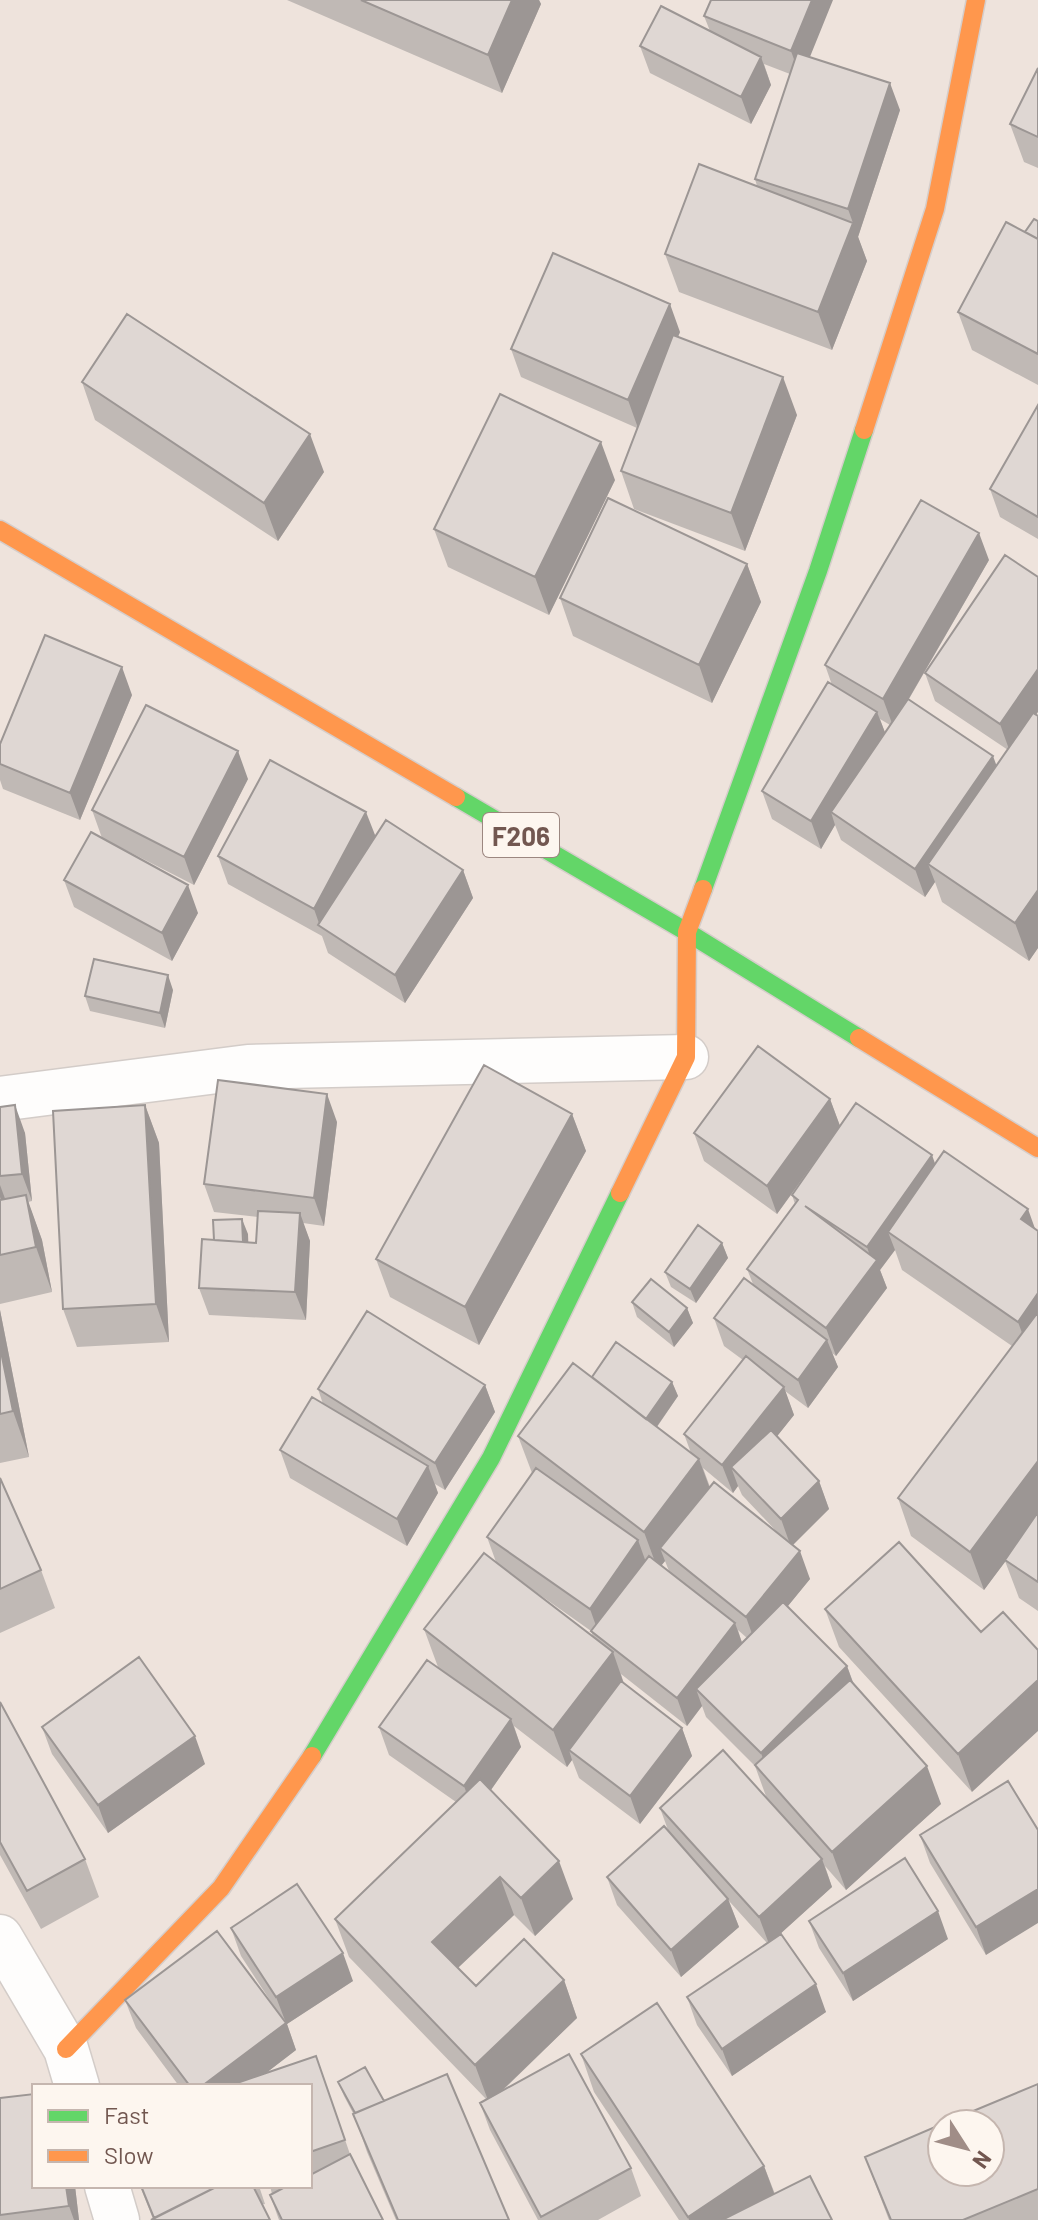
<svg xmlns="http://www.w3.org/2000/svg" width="1038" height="2220" viewBox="0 0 1038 2220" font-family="Barlow,sans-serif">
<rect width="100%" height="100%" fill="#f6f1ed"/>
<path fill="#eee3dc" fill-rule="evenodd" d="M0 0H1038V2220H0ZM34 2086H310V2186H34ZM942 2124H990V2172H942Z"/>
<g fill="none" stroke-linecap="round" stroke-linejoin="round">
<g stroke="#d3ccc8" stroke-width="47">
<path id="street" d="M0 1099 248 1067 686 1057
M0 1937 66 2049 77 2086
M107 2186 117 2220"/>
</g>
<g stroke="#d5cdca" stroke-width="21">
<path id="fast" d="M456 797 687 932 859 1038
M703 889 818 571 864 430
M312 1756 491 1458 620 1193"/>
</g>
<g stroke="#d5cdca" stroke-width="21">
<path id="slow" d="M864 430 935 209 976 0
M0 530 456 797
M859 1038 1038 1148
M620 1193 686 1057 687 932 703 889
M66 2049 221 1888 312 1756"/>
</g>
<use href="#street" stroke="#fefdfc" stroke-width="44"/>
<use href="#fast" stroke="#63d668" stroke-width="18"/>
<use href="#slow" stroke="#ff974d" stroke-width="18"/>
</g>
<path fill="#c0b9b5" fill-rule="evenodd" d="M287 0H539L541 4 502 93Z
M704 16 810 57 900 110 858 237 867 261 832 350 679 292 665 254 757 186 755 179 790 74 764 64 771 85 751 124 650 73 640 46 710 31Z
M1038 68V168L1024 162 1010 124Z
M1038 221V385L972 350 958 312 1025 232Z
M680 332 678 337 797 415 745 551 634 509 621 471 637 428 521 377 511 349Z
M82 382 324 472 278 541 95 420Z
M1038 405V539L1000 517 990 489Z
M615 480 549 615 448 567 434 529Z
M989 560 909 699 996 766 1008 750 935 701 925 673 1038 716V948L1029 961 942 902 935 882 925 897 841 840 835 825 821 849 772 819 762 791 832 685 825 665ZM880 719 890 725 885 733Z
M747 564 761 602 712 703 573 636 560 598Z
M132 695 80 820 3 789 0 780V744Z
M248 779 194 885 102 838 92 810Z
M375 837 463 870 473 898 405 1003 328 953 322 936 228 884 218 856Z
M64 880 198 913 172 961 74 907Z
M173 990 165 1028 90 1011 85 996Z
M830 1099 840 1126 935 1164 1038 1231V1611L1019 1598 1005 1561 984 1590 911 1536 898 1498 1012 1346 902 1270 895 1250 880 1270 887 1288 836 1356 832 1353 838 1367 808 1408 785 1391 794 1415 777 1436 819 1481 829 1509 792 1545 810 1579 787 1607 847 1666 853 1682 941 1804 846 1890 825 1866 832 1887 779 1935 826 2012 732 2076 697 2025 687 1997 767 1943 729 1901 739 1927 681 1977 617 1905 607 1877 668 1830 660 1808 767 1799 755 1766 706 1717 702 1706 687 1726 621 1674 624 1684 682 1728 692 1756 640 1824 579 1778 572 1760 567 1767 514 1726 521 1747 491 1790 573 1899 535 1936 514 1915 458 1968 476 1986 564 1980 577 2018 503 2090 631 2168 641 2196 598 2220H538L490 2130 480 2103 486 2099 349 1957 335 1919 456 1802 389 1755 379 1727 438 1667 424 1629 496 1562 487 1537 532 1473 518 1436 592 1377 672 1382 678 1396 657 1427 691 1453 684 1434 743 1360 724 1346 714 1318 753 1284 747 1269 795 1204 792 1195 818 1158 777 1214 704 1161 694 1133ZM703 1468 733 1493 738 1486 742 1495 780 1535 710 1487ZM665 1561 669 1571 661 1565ZM526 1585 591 1631 593 1637ZM738 1630 747 1638 742 1643Z
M145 1105 159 1143 169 1342 77 1347 63 1309Z
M0 1107 25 1133 32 1201 28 1202 42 1240 52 1292 0 1304Z
M572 1114 586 1151 479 1345 390 1297 376 1259Z
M337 1122 324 1226 303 1223 310 1241 306 1320 209 1315 199 1288 248 1234V1242L256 1243 258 1217 214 1212 204 1184Z
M722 1243 728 1258 696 1303 671 1287 665 1272Z
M632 1302 687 1308 693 1323 674 1347 637 1317Z
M0 1310 29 1457 0 1463Z
M485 1385 495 1412 445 1490 435 1484 438 1493 407 1546 290 1478 280 1450 323 1404 318 1389Z
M0 1478 41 1570 55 1608 0 1633Z
M825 1609 981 1632 972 1792 839 1647Z
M0 1702 85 1859 99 1897 41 1929 0 1855Z
M42 1727 205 1764 108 1833 52 1754Z
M1008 1781 986 1955 930 1863 920 1835Z
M809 1921 948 1939 853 2001 819 1948Z
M231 1928 353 1981 287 2024 296 2050 266 2073 316 2056 351 2157 383 2220H279L270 2195 272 2194 270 2186H310V2086H179L136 2028 125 2000 275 2008 241 1956Z
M581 2054 764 2166 775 2194 832 2220H679L594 2092Z
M338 2082 384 2101 509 2220H396L367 2152 355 2117 344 2096Z
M1038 2084V2220H889L865 2157Z
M0 2098 75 2186 79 2220H0Z
M140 2186H259L265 2204 153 2219Z"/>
<path fill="#9c9694" d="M512 0H539L541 4 502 93 488 55Z
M812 0H833L801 79 791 51Z
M761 57 771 85 751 124 741 97Z
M890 83 900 110 858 237 848 209Z
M853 223 867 261 832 350 818 312Z
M670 304 680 332 638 428 628 400Z
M783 377 797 415 745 551 731 513Z
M310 434 324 472 278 541 264 503Z
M601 442 615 480 549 615 535 577Z
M979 533 989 560 893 726 883 699Z
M747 564 761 602 712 703 699 665Z
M122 667 132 695 80 820 70 793Z
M1038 669V712L1010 752 1000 724Z
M877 712 888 740 831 812 835 825 821 849 811 821Z
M238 751 248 779 194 885 184 857Z
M993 756 1003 783 928 864 935 882 925 897 915 869Z
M366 812 377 840 320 926 314 909Z
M463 870 473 898 405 1003 395 975Z
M188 885 198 913 172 961 162 933Z
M1038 890V948L1029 961 1015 923Z
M168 975 173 990 165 1028 160 1013Z
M327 1094 337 1122 324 1226 314 1198Z
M830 1099 840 1126 777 1214 767 1186Z
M15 1105 25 1133 32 1201 22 1174Z
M145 1105 159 1143 169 1342 156 1304Z
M572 1114 586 1151 479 1345 465 1307Z
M932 1155 942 1183 888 1232 895 1250 880 1270 887 1288 836 1356 826 1328 873 1265 867 1247Z
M0 1185 7 1204 8 1219 0 1197Z
M26 1195 42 1240 52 1292 36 1247Z
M1028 1209 1038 1237 1021 1219Z
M300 1213 310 1241 306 1320 295 1292Z
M242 1219 248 1234 249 1262 244 1248Z
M722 1243 728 1258 696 1303 690 1289Z
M1038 1293V1351L1032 1360 1018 1322Z
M687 1308 693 1323 674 1347 669 1332Z
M0 1310 29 1457 13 1411 0 1347Z
M827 1340 838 1367 808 1408 798 1380Z
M672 1382 678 1396 651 1435 646 1420Z
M485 1385 495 1412 445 1490 435 1463Z
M784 1387 794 1415 743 1479 731 1467 738 1486 733 1493 722 1465Z
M699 1459 713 1497 660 1548 665 1561 658 1570 644 1532Z
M1038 1461V1518L984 1590 970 1552Z
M428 1466 438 1493 407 1546 397 1519Z
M819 1481 829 1509 791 1547 781 1519Z
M638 1540 648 1568 600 1637 590 1609Z
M800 1551 810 1579 756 1645 746 1617Z
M735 1623 745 1651 696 1689 702 1706 687 1726 677 1698Z
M613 1652 626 1690 569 1750 572 1760 567 1767 553 1730Z
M847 1666 857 1694 771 1781 761 1753Z
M1038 1680V1731L972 1792 958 1754Z
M511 1719 521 1747 474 1814 464 1786Z
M682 1728 692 1756 640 1824 630 1796Z
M195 1736 205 1764 108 1833 98 1805Z
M927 1766 941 1804 846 1890 832 1852Z
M822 1859 832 1887 769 1944 759 1917Z
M559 1861 573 1899 535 1936 521 1898Z
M500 1877 514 1915 446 1979 432 1942Z
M1038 1889V1923L986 1955 976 1927Z
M728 1899 739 1927 681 1977 671 1950Z
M938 1911 948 1939 853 2001 843 1973Z
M343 1953 353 1981 287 2024 296 2050 249 2086H202L286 2023 276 1997Z
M564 1980 577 2018 489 2103 475 2065Z
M816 1984 826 2012 732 2076 722 2049Z
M764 2166 778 2204 754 2220H689L688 2217Z
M66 2186H75L79 2220H74L69 2206Z"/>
<path fill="#dfd7d3" stroke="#9c9694" stroke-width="2" d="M361 0H512L488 55Z
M711 0H812L791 51 704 16Z
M661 6 761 57 741 97 640 46Z
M797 53 890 83 848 209 755 179Z
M1038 68V137L1010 124Z
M699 164 853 223 818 312 665 254Z
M1034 219 1038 221V239L1025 232Z
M1006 222 1038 239V354L958 312Z
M553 253 670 304 628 400 511 349Z
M127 314 310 434 264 503 82 382Z
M673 335 783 377 731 513 621 471Z
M500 394 601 442 535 577 434 529Z
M1038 405V517L990 489Z
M608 498 747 564 699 665 560 598Z
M921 500 979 533 883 699 825 665Z
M1005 555 1038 577V669L1000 724 925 673Z
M45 635 122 667 70 793 0 764V744Z
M828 682 877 712 811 821 762 791Z
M908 699 993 756 915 869 831 812Z
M146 705 238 751 184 857 92 810Z
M1033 713 1038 716V890L1015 923 928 864Z
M270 760 366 812 314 909 218 856Z
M386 820 463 870 395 975 318 925Z
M91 832 188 885 162 933 64 880Z
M94 959 168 975 160 1013 85 996Z
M758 1046 830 1099 767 1186 694 1133Z
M484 1065 572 1114 465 1307 376 1259Z
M218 1080 327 1094 314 1198 204 1184Z
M856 1103 932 1155 867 1247 805 1206 877 1260 826 1328 747 1269 798 1200 792 1195Z
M15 1105 22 1174 0 1176V1107Z
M145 1105 156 1304 63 1309 53 1111Z
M944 1151 1028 1209 1021 1219 1038 1231V1293L1018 1322 888 1232Z
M26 1195 36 1247 0 1255V1200Z
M258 1211 300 1213 295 1292 199 1288 202 1239 256 1243Z
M242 1219 243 1242 214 1240 213 1220Z
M698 1225 722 1243 690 1289 665 1272Z
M744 1278 827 1340 798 1380 714 1318Z
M651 1279 687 1308 669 1332 632 1302Z
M367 1311 485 1385 435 1463 318 1389Z
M1038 1312V1461L970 1552 898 1498Z
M616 1342 672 1382 646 1419 592 1377Z
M0 1347 13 1411 0 1414Z
M746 1356 784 1387 722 1465 684 1434Z
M573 1363 699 1459 644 1532 518 1436Z
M312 1397 428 1466 397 1519 280 1450Z
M771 1430 819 1481 781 1519 731 1467Z
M536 1468 638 1540 590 1609 487 1537Z
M0 1478 41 1570 0 1589Z
M714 1482 800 1551 746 1617 660 1548Z
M1038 1512V1582L1005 1560Z
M899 1542 981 1632 1003 1612 1038 1650V1680L958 1754 825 1609Z
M484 1553 613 1652 553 1730 424 1629Z
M649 1556 735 1623 677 1698 591 1631Z
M783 1602 847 1666 761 1753 696 1689Z
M139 1657 195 1736 98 1805 42 1727Z
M427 1660 511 1719 464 1786 379 1727Z
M850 1680 927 1766 832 1852 755 1765Z
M621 1681 682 1728 630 1796 569 1750Z
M0 1702 85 1859 27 1891 0 1842Z
M723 1750 822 1859 759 1917 660 1808Z
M480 1779 559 1861 521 1898 500 1877 432 1942 476 1986 524 1939 564 1980 475 2065 335 1919Z
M1008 1781 1038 1830V1889L976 1927 920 1835Z
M664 1826 728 1899 671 1950 607 1877Z
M905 1858 938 1911 843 1973 809 1921Z
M297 1884 343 1953 276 1997 231 1928Z
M217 1931 286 2023 202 2086H190L125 2000Z
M781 1934 816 1984 722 2049 687 1997Z
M657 2003 764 2166 688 2217 581 2054Z
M569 2054 631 2168 541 2217 480 2103Z
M316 2056 345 2140 310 2152V2086H235L234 2084Z
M365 2067 384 2101 355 2113 338 2082Z
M447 2074 509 2220H398L353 2114Z
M1038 2084V2189L963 2220H891L865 2157 942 2124V2172H990V2124H942Z
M34 2094V2186H66L69 2206 0 2215V2098Z
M350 2154 383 2220H282L270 2195 287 2186H310V2175Z
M810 2176 832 2220H722Z
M141 2186H218L154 2218Z
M218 2186H253L270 2220H151Z"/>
<g text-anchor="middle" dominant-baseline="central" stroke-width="7" stroke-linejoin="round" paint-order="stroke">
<rect fill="#fdf6ef" stroke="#9c8780" stroke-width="2" x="483" y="813" width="76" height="44" rx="6"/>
<g font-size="26" font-weight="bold" fill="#725750">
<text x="521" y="835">F206</text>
</g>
</g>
<rect x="32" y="2084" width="280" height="104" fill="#fdf6ef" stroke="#c5b6af" stroke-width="2"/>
<rect x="48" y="2110" width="40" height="12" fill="#63d668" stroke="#c5b6af" stroke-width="2"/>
<text x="104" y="2124" font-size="24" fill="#725750">Fast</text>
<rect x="48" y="2150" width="40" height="12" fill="#ff974d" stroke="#c5b6af" stroke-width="2"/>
<text x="104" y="2164" font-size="24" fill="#725750">Slow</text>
<g transform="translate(966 2148) rotate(126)"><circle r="38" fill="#fdf6ef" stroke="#c5b6af" stroke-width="2"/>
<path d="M0-6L14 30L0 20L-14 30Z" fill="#a08d87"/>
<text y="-12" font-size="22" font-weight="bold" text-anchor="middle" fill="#725750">N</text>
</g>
</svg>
